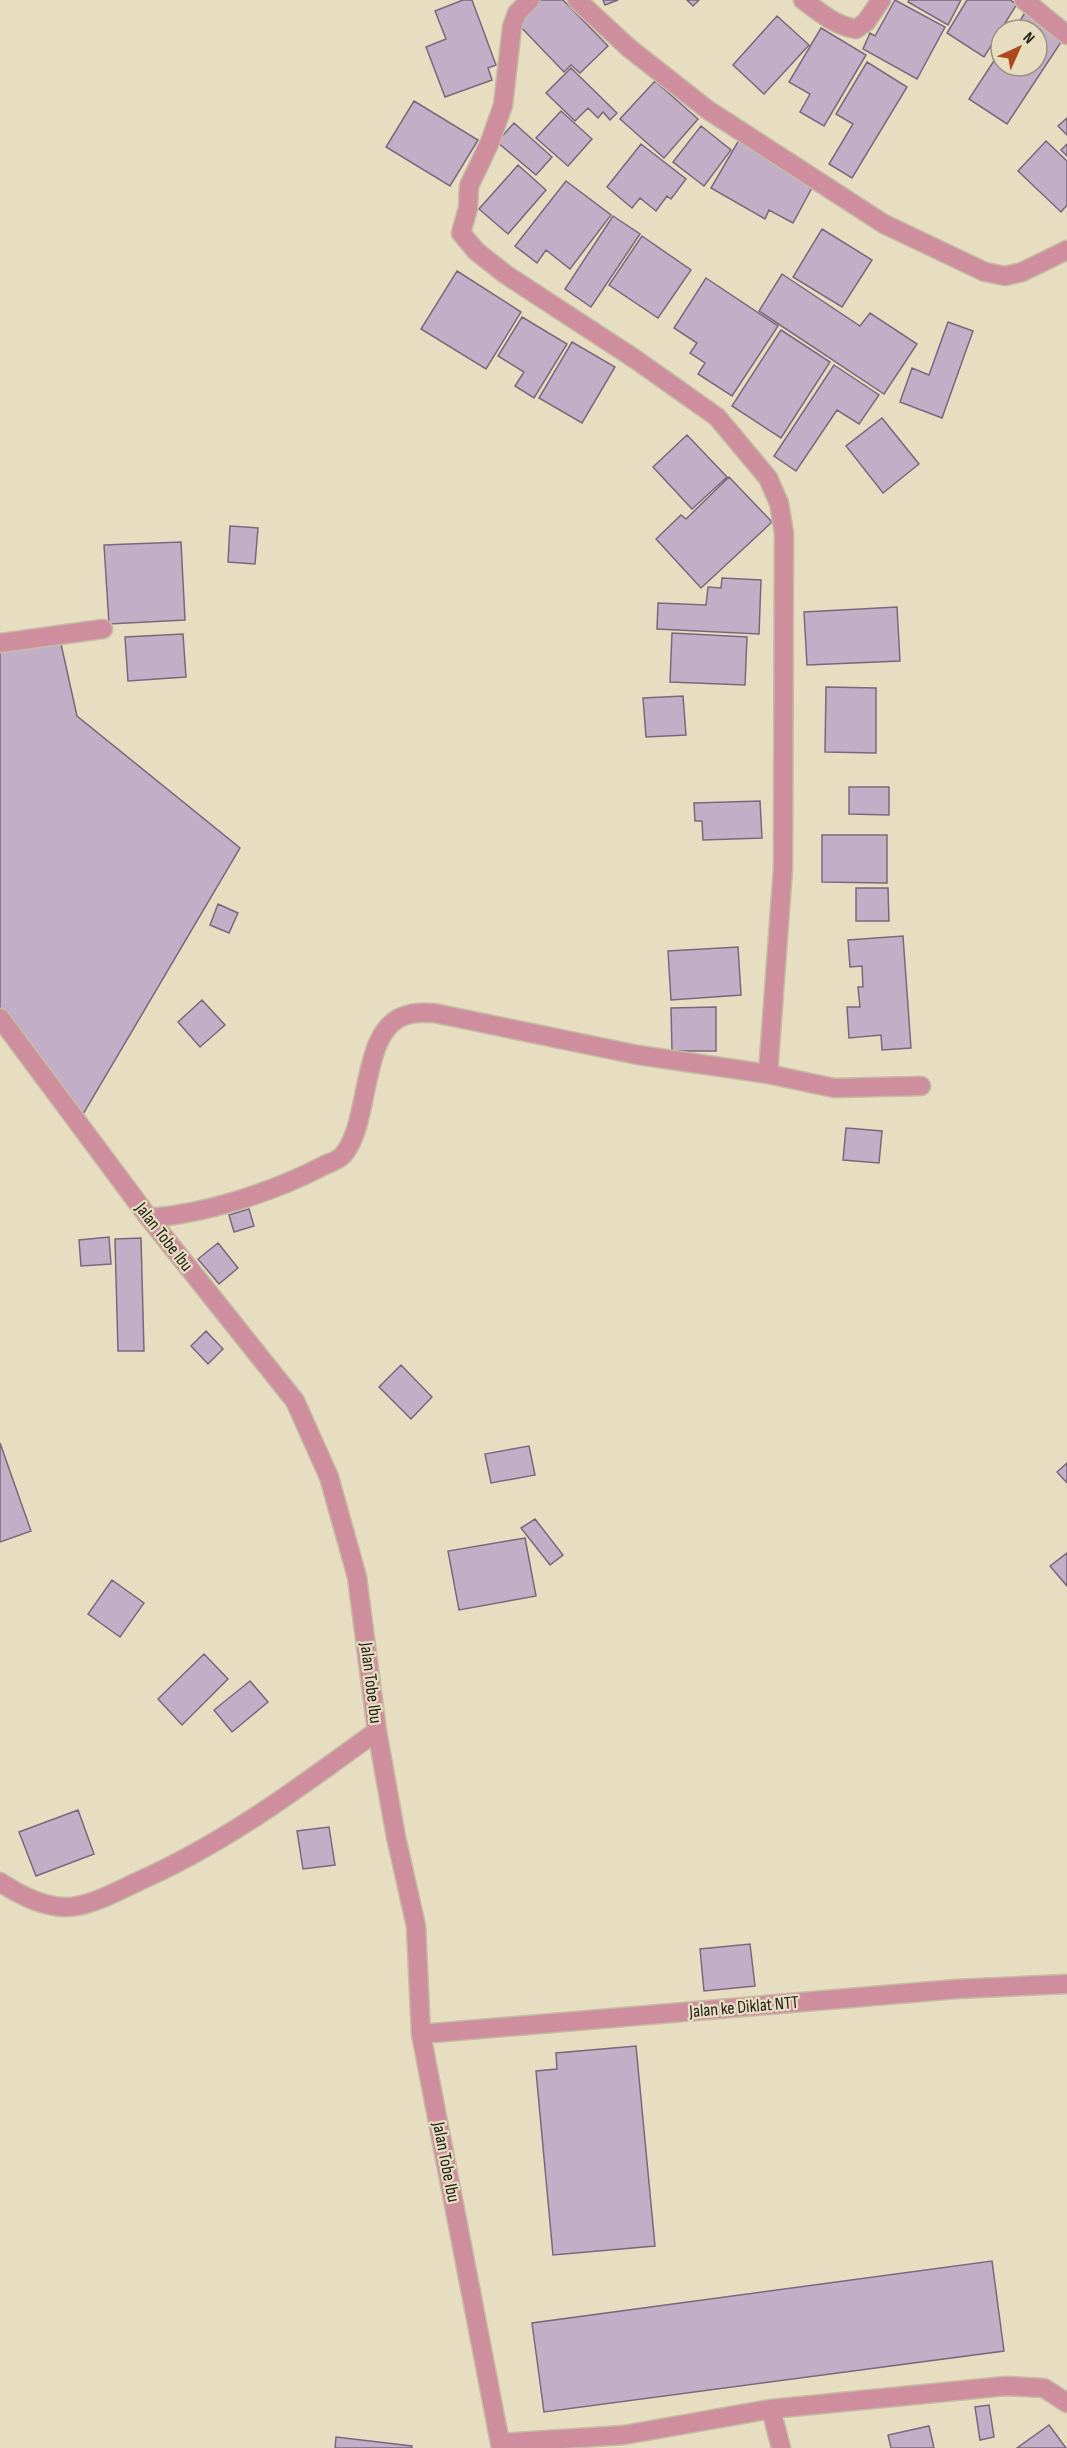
<svg xmlns="http://www.w3.org/2000/svg" width="1067" height="2448" viewBox="0 0 1067 2448" font-family="'Sofia Sans Condensed',sans-serif">
<rect width="100%" height="100%" fill="#e7dec2"/>
<path fill="#c2afc7" stroke="#79687d" stroke-width="1.5" d="M463 0H472L496 65 488 68 492 80 445 97 426 47 446 39 435 11Z
M537 0H563L608 46 580 73 571 65 564 72 515 21Z
M603 0H618L605 5Z
M687 0H699L693 6Z
M895 0 945 27 917 79 863 49 870 33 875 36Z
M909 0H961L948 25 908 2Z
M967 0H1010L1017 4 984 57 947 33Z
M1026 11 1065 36 1007 124 969 99 1001 50V66H1037V30H1014Z
M777 16 809 45 764 94 733 65Z
M821 28 866 55 824 126 800 112 810 94 789 82Z
M867 62 907 87 852 178 829 164 853 124 836 114Z
M571 68 617 113 610 120 603 112 598 118 588 108 575 121 546 93Z
M655 81 698 119 664 158 620 119Z
M414 101 478 140 450 186 386 147Z
M561 111 592 139 568 166 536 138Z
M1067 118V135L1058 126Z
M514 123 552 157 536 175 497 142Z
M701 126 731 150 704 186 673 162Z
M739 140 814 184 793 223 769 210 765 219 711 188Z
M1046 141 1067 161V205L1061 212 1018 171Z
M641 144 686 179 671 199 667 196 656 211 640 198 632 208 607 187Z
M1067 144V156L1061 150Z
M518 165 546 190 508 234 479 209Z
M566 181 611 215 570 269 546 250 537 263 515 246Z
M613 216 640 234 591 307 565 289Z
M822 229 872 260 842 307 793 277Z
M642 236 691 270 658 318 609 285Z
M457 271 521 312 486 369 421 329Z
M782 274 860 326 870 313 917 344 884 394 759 311Z
M706 278 778 326 732 396 698 374 705 363 690 353 697 343 674 328Z
M522 317 567 344 534 398 515 386 524 372 498 356Z
M948 322 973 331 942 418 900 402 912 368 929 375Z
M781 330 830 362 781 438 732 406Z
M572 342 615 367 582 423 539 398Z
M834 365 879 395 859 424 837 410 796 471 774 456Z
M882 418 919 464 883 493 846 446Z
M687 435 727 477 692 509 653 467Z
M729 477 772 522 701 588 656 539 681 515 686 519Z
M230 526 258 528 255 564 228 562Z
M181 542 185 620 109 624 104 545Z
M722 578 761 580 759 634 657 629 658 603 706 605 708 587 721 588Z
M897 607 900 661 807 665 804 612Z
M672 633 747 637 745 685 670 682Z
M183 634 186 677 128 681 125 637Z
M59 635 77 716 240 848 82 1116 0 1009V649Z
M826 687 876 688V753L825 752Z
M683 696 686 735 646 737 643 698Z
M849 787H889V815L849 814Z
M760 801 762 838 703 840 702 821H695L694 803Z
M822 835H887V883L822 882Z
M856 888H888L889 921H856Z
M218 904 238 913 229 933 210 925Z
M903 936 911 1048 882 1050 881 1035 849 1038 847 1007H860L858 987H863L862 966 850 967 848 940Z
M738 947 741 995 671 1000 668 951Z
M202 1000 225 1025 200 1047 178 1022Z
M716 1007V1051H672L671 1008Z
M846 1128 882 1131 879 1163 843 1160Z
M249 1209 254 1226 234 1232 229 1215Z
M109 1237 111 1264 81 1266 79 1240Z
M141 1238 144 1351H118L115 1239Z
M218 1243 238 1268 219 1284 198 1259Z
M206 1331 223 1349 208 1364 191 1346Z
M401 1365 432 1397 411 1419 379 1387Z
M0 1443 31 1531 0 1542Z
M529 1446 535 1475 491 1483 485 1454Z
M1067 1463V1483L1057 1472Z
M535 1519 563 1555 550 1565 521 1528Z
M525 1538 536 1596 459 1610 448 1551Z
M1067 1553V1586L1050 1566Z
M112 1580 144 1603 120 1637 88 1614Z
M204 1654 228 1679 182 1725 158 1699Z
M250 1681 268 1702 232 1732 214 1710Z
M78 1810 94 1854 36 1876 19 1832Z
M329 1827 335 1865 303 1869 297 1831Z
M750 1944 755 1986 704 1991 700 1949Z
M636 2046 655 2246 553 2255 536 2071 557 2069 556 2053Z
M992 2261 1004 2351 544 2412 532 2323Z
M989 2405 994 2437 980 2440 975 2407Z
M1049 2425 1066 2448H1017Z
M929 2426 934 2448H891L888 2435Z
M336 2437 412 2446V2448H335Z"/>
<g fill="none" stroke-linecap="round" stroke-linejoin="round">
<g stroke="#c4bca3" stroke-width="21">
<path id="minor" d="M530 0 517 13 512 27 503 105 490 142 469 186 468 208 461 233 476 251 505 274 635 359 717 417 768 478 779 503 784 533 783 868 768 1074
M577 0 629 48 708 110 884 224 985 272 1005 276 1022 272 1067 250
M803 0C820 12 835 26 856 29L866 22 881 0
M1024 0 1067 35
M0 643 103 629
M0 1018 149 1218 295 1401 329 1477 357 1577 377 1731 396 1837 416 1926 421 2034 501 2448
M149 1218C205 1214 273 1192 323 1166 329 1163 339 1160 343 1155 373 1121 358 1023 411 1014 418 1012 427 1013 434 1013L638 1055 768 1074 834 1088 921 1086
M0 1882C21 1896 51 1911 77 1906 98 1902 118 1891 137 1882 224 1844 300 1787 377 1731
M421 2034 957 1989 1067 1984
M771 2409 781 2448
M500 2443 624 2435 771 2409 1006 2386 1044 2388 1067 2403"/>
</g>
<use href="#minor" stroke="#cf8e9e" stroke-width="18"/>
</g>
<g text-anchor="middle" dominant-baseline="central" stroke-width="4.5" stroke-linejoin="round" paint-order="stroke">
<g font-size="18" fill="#242116" stroke="#e7dec2">
<text transform="translate(164 1237) rotate(52)">Jalan Tobe Ibu</text>
<text transform="translate(371 1683) rotate(83)">Jalan Tobe Ibu</text>
<text transform="translate(744 2007) rotate(-5)">Jalan ke Diklat NTT</text>
<text transform="translate(446 2162) rotate(79)">Jalan Tobe Ibu</text>
</g>
</g>
<g transform="translate(1019 48) rotate(45)"><circle r="28" fill="#e7dec2" stroke="#99927d" stroke-width="1.5"/>
<path d="M0-4.5L10 22L0 15L-10 22Z" fill="#ad471c"/>
<text y="-9" font-size="16" font-weight="bold" text-anchor="middle" fill="#242116">N</text>
</g>
</svg>
